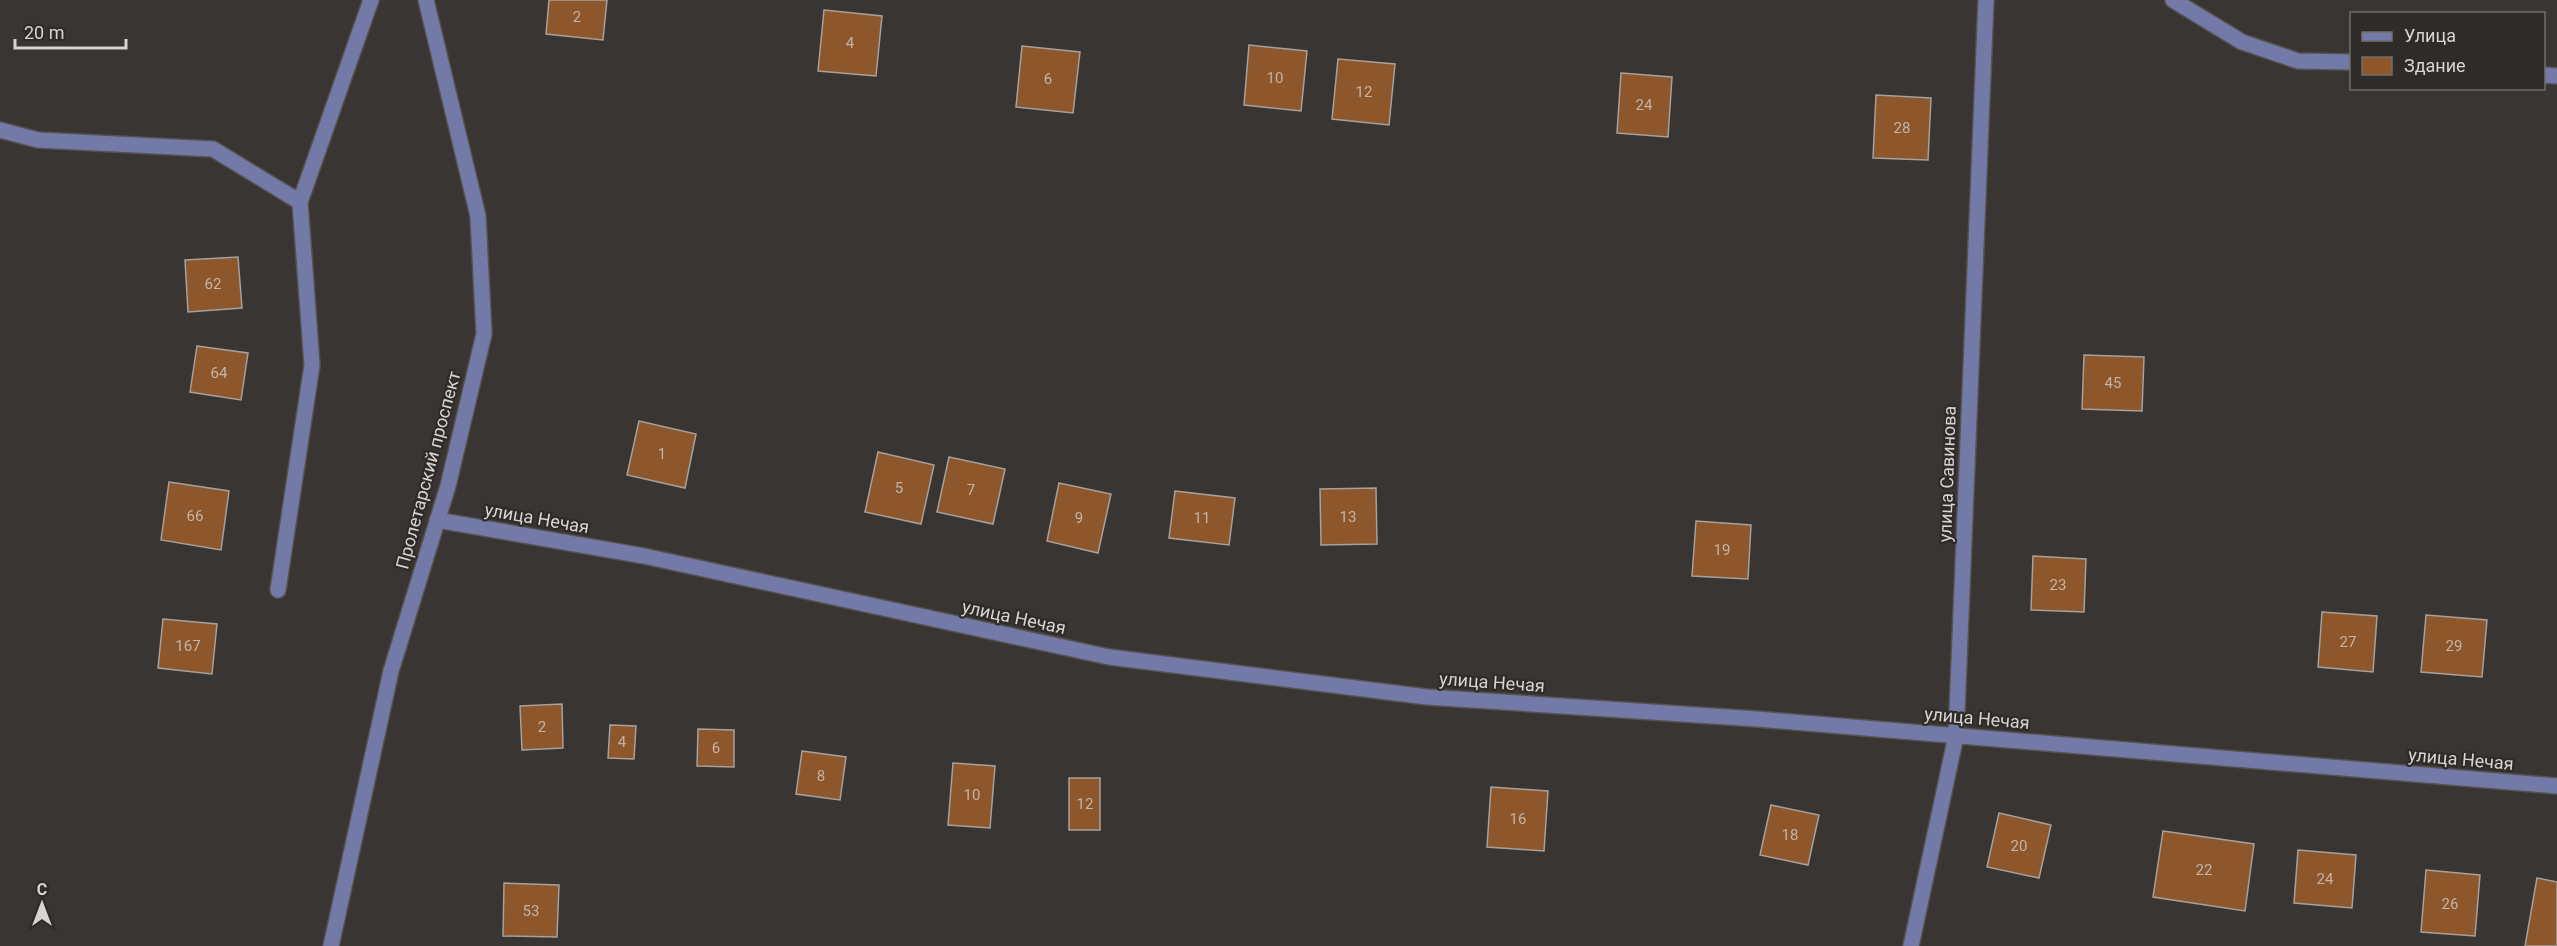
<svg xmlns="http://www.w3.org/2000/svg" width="2557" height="946" viewBox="0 0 2557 946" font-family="Roboto,sans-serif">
<rect width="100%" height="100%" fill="#393532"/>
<path fill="#8d562b" stroke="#a6a19d" stroke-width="1.5" d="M549 0H607L603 40 546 34Z
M824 10 882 16 876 76 818 71Z
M1249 45 1307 51 1301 111 1244 105Z
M1022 46 1080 52 1073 113 1016 107Z
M1338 59 1395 64 1389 125 1332 119Z
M1621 73 1672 77 1668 137 1617 133Z
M1876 95 1931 98 1928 160 1873 158Z
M238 257 242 308 188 312 185 260Z
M197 346 248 353 241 400 190 392Z
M2084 355 2144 357 2142 411 2082 409Z
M639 421 696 434 685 488 627 475Z
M878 452 934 465 921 524 865 512Z
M949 457 1005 469 993 524 937 512Z
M169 482 229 491 221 550 161 540Z
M1059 483 1111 494 1098 553 1047 541Z
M1376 488 1377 544 1321 545 1320 489Z
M1175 491 1235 498 1229 545 1169 538Z
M1696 521 1751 525 1748 579 1692 576Z
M2033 556 2086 559 2084 612 2031 610Z
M2322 612 2377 616 2373 672 2318 667Z
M2426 615 2487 620 2482 677 2421 672Z
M163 619 217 624 212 674 158 668Z
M562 704 563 748 522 750 520 706Z
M610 725 636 726 634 759 608 758Z
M698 729 734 730V767L697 766Z
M802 751 846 757 840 800 796 794Z
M953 763 995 766 990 828 948 825Z
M1069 778H1100V830H1069Z
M1491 787 1548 791 1544 851 1487 847Z
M1771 805 1819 815 1808 865 1760 855Z
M1999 813 2051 825 2039 878 1987 867Z
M2163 831 2254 844 2245 911 2153 897Z
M2298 850 2356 855 2352 908 2294 903Z
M2426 870 2480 875 2475 936 2421 932Z
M2537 878 2557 882V946H2525Z
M504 883 559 885 557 937 503 936Z"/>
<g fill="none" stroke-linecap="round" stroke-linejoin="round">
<g stroke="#55524f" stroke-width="18">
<path id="minor" d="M2173 0 2242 42 2298 61 2352 62
M2544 75 2557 76
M0 130 38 140 213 149 300 202
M437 520 644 556 1109 657 1427 697 1757 719 2557 786
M278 590 312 365 300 202 371 0
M331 946 391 671 448 486 484 334 478 216 426 0
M1911 946 1956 736 1986 0"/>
</g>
<use href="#minor" stroke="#747aa7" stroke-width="15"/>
</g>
<g text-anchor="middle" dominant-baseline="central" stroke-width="4.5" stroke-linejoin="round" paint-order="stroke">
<g font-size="15" fill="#c4b4a8">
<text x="577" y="17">2</text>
<text x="850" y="43">4</text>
<text x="1275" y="78">10</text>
<text x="1048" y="79">6</text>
<text x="1364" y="92">12</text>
<text x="1644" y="105">24</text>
<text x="1902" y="128">28</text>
<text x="213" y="284">62</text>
<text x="219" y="373">64</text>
<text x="2113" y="383">45</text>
<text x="662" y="454">1</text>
<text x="899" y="488">5</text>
<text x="971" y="490">7</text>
<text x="195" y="516">66</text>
<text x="1348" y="517">13</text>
<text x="1079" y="518">9</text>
<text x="1202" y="518">11</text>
<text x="1722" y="550">19</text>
<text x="2058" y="585">23</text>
<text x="2348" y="642">27</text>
<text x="188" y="646">167</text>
<text x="2454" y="646">29</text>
<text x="542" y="727">2</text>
<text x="622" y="742">4</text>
<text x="716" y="748">6</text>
<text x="821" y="776">8</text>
<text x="972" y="795">10</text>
<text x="1085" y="804">12</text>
<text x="1518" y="819">16</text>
<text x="1790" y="835">18</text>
<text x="2019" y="846">20</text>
<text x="2204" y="870">22</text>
<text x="2325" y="879">24</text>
<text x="2450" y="904">26</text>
<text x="531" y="911">53</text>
</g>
<g font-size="18" fill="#d7d4d2" stroke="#2f2b28">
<text transform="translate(428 470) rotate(-75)">Пролетарский проспект</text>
<text transform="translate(1947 474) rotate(-88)">улица Савинова</text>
<text transform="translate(537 518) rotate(10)">улица Нечая</text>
<text transform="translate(1014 617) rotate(12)">улица Нечая</text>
<text transform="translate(1492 682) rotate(4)">улица Нечая</text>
<text transform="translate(1977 718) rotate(5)">улица Нечая</text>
<text transform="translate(2461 759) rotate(5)">улица Нечая</text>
</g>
</g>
<rect x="2350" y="12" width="195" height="78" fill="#2f2b28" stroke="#726f6c" stroke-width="1.5"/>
<rect x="2362" y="32" width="30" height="9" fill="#747aa7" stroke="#726f6c" stroke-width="1.5"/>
<text x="2404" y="42" font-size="18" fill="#d7d4d2">Улица</text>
<rect x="2362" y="57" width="30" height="18" fill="#8d562b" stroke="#726f6c" stroke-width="1.5"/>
<text x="2404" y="72" font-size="18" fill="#d7d4d2">Здание</text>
<g transform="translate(42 904)" stroke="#2f2b28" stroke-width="4.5" paint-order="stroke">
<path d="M0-4.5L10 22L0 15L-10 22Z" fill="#d7d4d2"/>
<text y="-9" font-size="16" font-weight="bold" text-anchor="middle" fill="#d7d4d2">С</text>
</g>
<path d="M15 39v9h111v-9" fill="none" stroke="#d7d4d2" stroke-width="3"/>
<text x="24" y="39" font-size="18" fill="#d7d4d2" stroke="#2f2b28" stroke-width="4.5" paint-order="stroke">20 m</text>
</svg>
